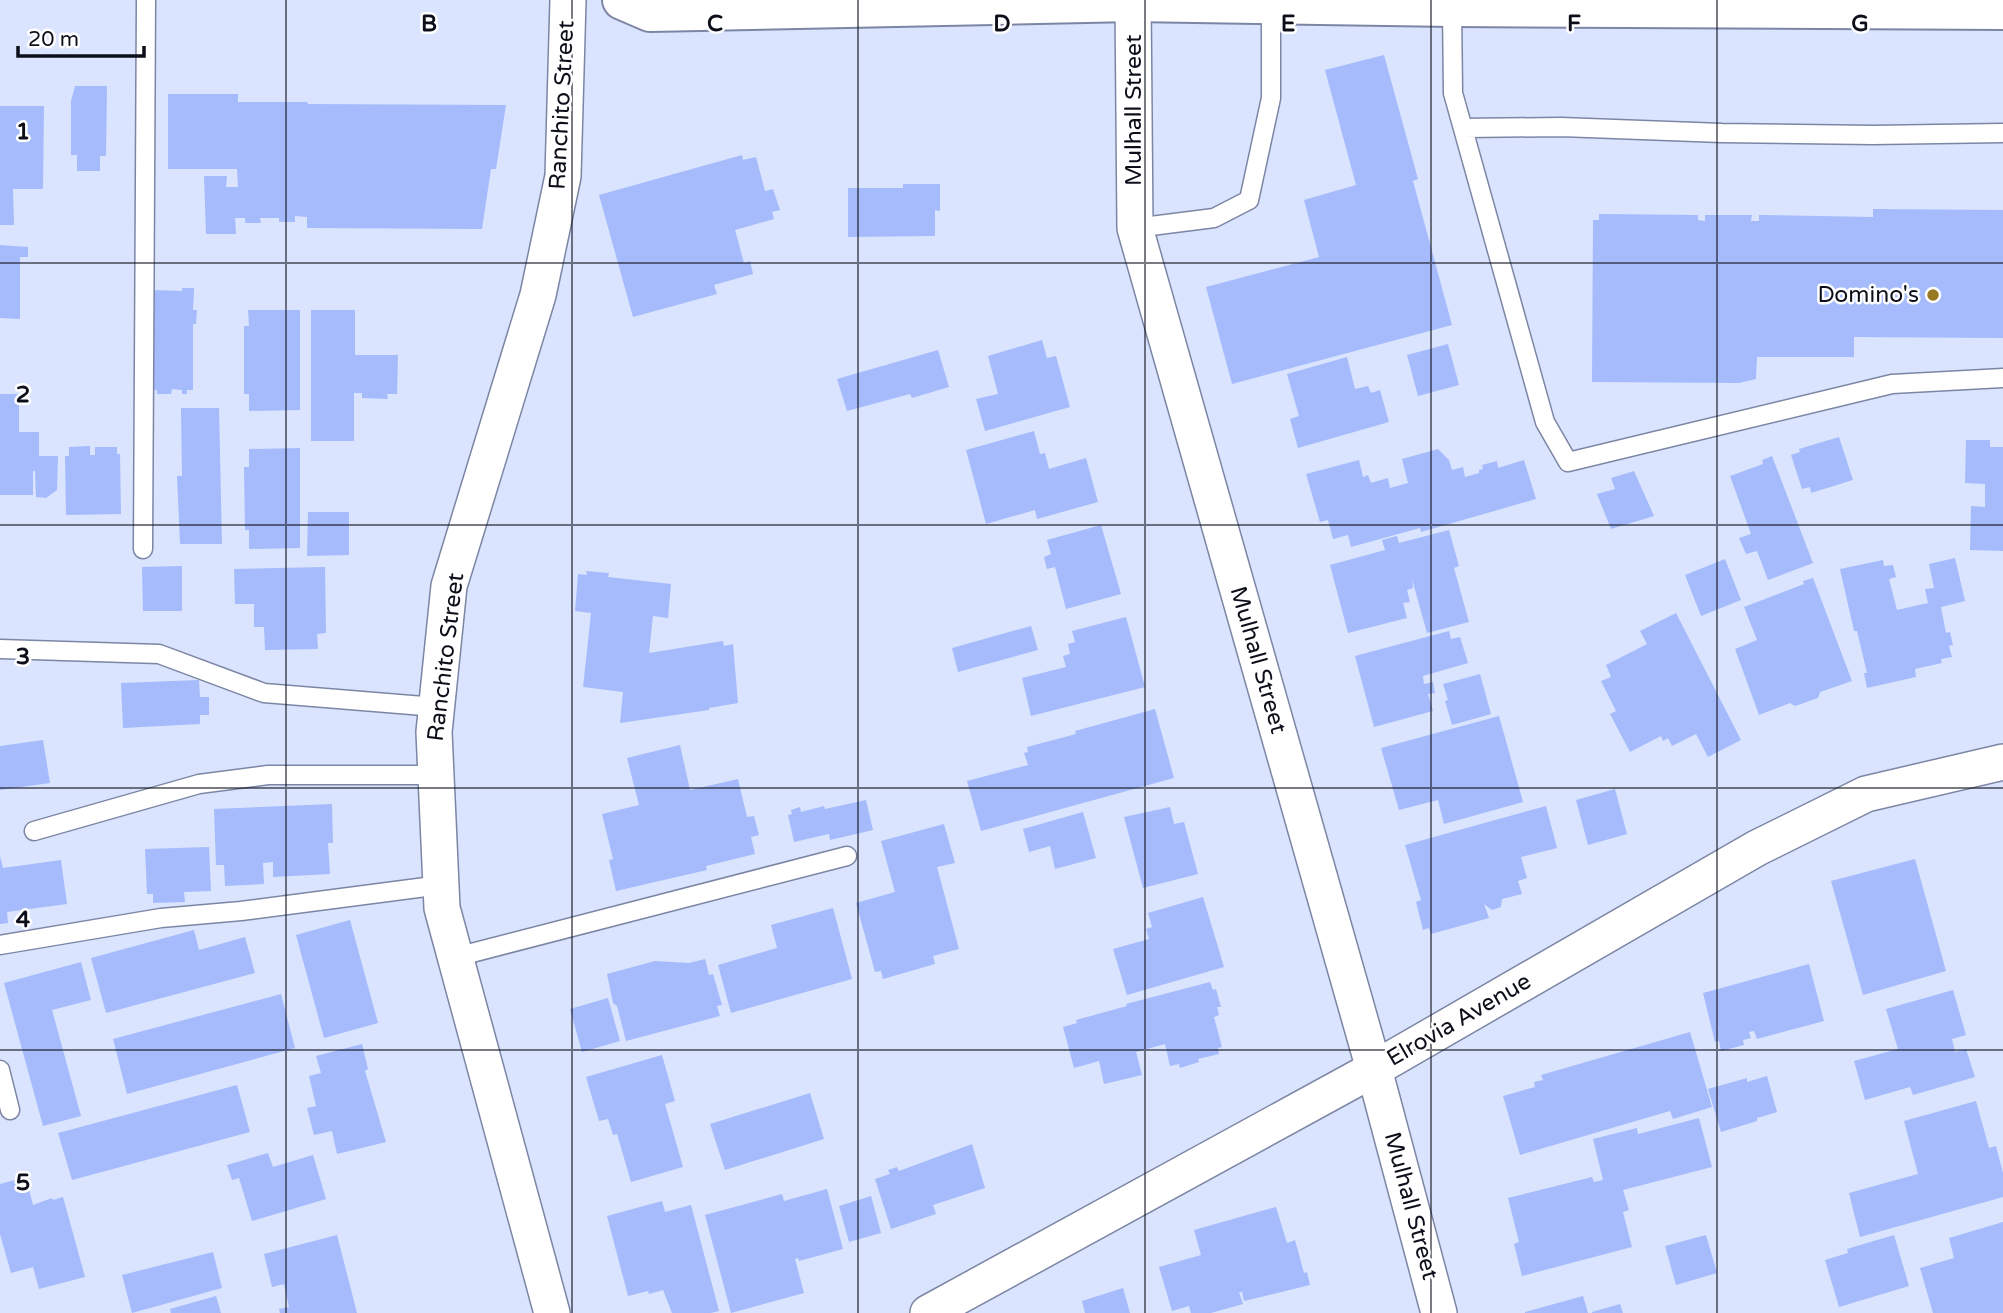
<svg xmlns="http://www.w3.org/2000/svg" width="2003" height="1313" viewBox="0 0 2003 1313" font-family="'Varela Round',sans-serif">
<rect width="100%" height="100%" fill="#dae4fe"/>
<path fill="#a5bbfb" d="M1384 55 1418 179 1413 181 1452 325 1232 384 1206 287 1319 257 1304 200 1356 185 1325 70Z
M75 86H107L106 156H100V171H77V155H71V101Z
M168 94H238V102H307L308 104 506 105 496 169H491L482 229 307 228V217L295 216V222H279V218H260L261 223H245V218H235L236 234H206L204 176H227L226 187H238L237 169H168Z
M0 106H44L43 189H13L14 225H0Z
M742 155 743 160 756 157 765 191 773 189 780 210 772 212 774 219 735 230 744 263 750 261 753 274 714 285 717 294 633 317 599 195Z
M903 184H940V211L935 210V236L848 237V188H903Z
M1873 209 2003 210V338L1854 337V357H1757L1756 379 1739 383 1592 382 1593 220H1599V214L1698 215V220L1705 221V215H1752L1751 221H1759V215L1873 217Z
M0 245 28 247V257H20V319L0 318Z
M182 288H194L193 310H197L196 324H193V390H187V394H182V390L172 389 171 394H157V390H151L152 290 182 291Z
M248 310H300V410L249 411V394H244V326H249Z
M311 310H355V355H398L397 394H387L388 399 362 398V393H354V441H311Z
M1042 340 1047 358 1056 356 1070 407 985 431 976 399 998 394 988 356Z
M1448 344 1459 385 1418 396 1407 355Z
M938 350 949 387 912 398 910 394 847 411 837 379Z
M1347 357 1355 389 1368 386 1371 393 1380 390 1389 422 1298 448 1290 419 1299 416 1287 374Z
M0 394H19V432H39V456H58L57 490 46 498 36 497 35 471H33V495H0Z
M181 408H219L222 544H180L177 476H182Z
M1034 431 1040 454 1045 453 1049 469 1086 458 1098 502 1037 519 1035 510 986 524 966 450Z
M1839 437 1853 480 1811 493 1810 487 1802 489 1791 455 1800 452 1799 449Z
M1966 440H1990V447H2003V551L1970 550 1971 506 1985 507V484L1965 483Z
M90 446V455H95V447H117V454H120L121 514 66 515 65 456H69V447Z
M300 448V548L249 549V530H245L244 467H249V449Z
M1438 449 1449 460 1452 470 1463 467 1465 477 1479 473V470L1483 469 1482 465 1497 461 1498 468 1524 460 1536 499 1421 532 1420 528 1351 547 1348 535 1333 539 1328 520 1320 522 1306 474 1359 460 1363 477 1368 475 1371 483 1388 478 1390 488 1408 483 1402 459Z
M1772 456 1813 563 1768 580 1757 551 1746 554 1739 538 1751 534 1730 476 1763 464 1762 460Z
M1634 471 1654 516 1611 529 1597 494 1615 489 1611 478Z
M308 512H349V555L307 556Z
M1101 525 1121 594 1066 609 1055 567 1047 569 1044 557 1051 554 1047 540Z
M1449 530 1459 566 1454 568 1469 622 1427 633 1412 579 1413 588 1407 590 1410 602 1403 603 1407 618 1348 633 1330 565 1385 550 1382 540 1397 536 1399 543Z
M1955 558 1965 601 1941 607 1946 633 1950 632 1953 645 1949 646 1952 657 1941 659 1942 663 1915 669 1916 677 1867 688 1864 673H1867L1857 631H1854L1840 569 1883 560 1884 566 1893 565 1896 577 1889 579 1897 610 1928 603 1925 589 1934 588 1929 564Z
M1725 559 1741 600 1701 616 1685 575Z
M182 566V611H143L142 567Z
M325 567 326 633 317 634 318 649 265 650 264 627H254V604H235L234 569Z
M586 571 609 573 608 577 671 584 668 618 653 616 649 653 723 641 724 646 733 644 738 703 709 708V710L620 723 623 692 583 687 591 613 575 611 578 574 587 575Z
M1813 578 1852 681 1820 692 1818 698 1795 706 1790 703 1759 715 1735 649 1757 640 1744 607 1804 584 1803 581Z
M1676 613 1741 740 1708 757 1696 734 1672 746 1668 738 1663 741 1661 736 1630 752 1610 714 1616 711 1601 681 1611 677 1606 665 1647 644 1640 631Z
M1126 617 1145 687 1031 716 1022 678 1066 667 1063 656 1070 654 1068 644 1075 642 1072 631Z
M1031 626 1038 650 958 672 952 648Z
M1449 631 1451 639 1460 637 1468 663 1423 676 1424 684 1433 682 1435 693 1428 694 1433 711 1374 727 1355 656Z
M1480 674 1491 714 1452 725 1445 701 1448 700 1443 684Z
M199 680 200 697H209V715H200V724L123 728 121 683Z
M1155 709 1174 778 981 831 967 781 1028 765 1024 753 1028 752 1027 747 1076 734 1075 731Z
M1499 716 1523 802 1444 824 1438 800 1399 810 1381 748Z
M43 740 50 783 0 790V746Z
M680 745 690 790 738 779 747 817 754 816 759 835 751 837 755 854 706 866 707 870 616 891 609 860 613 859 602 814 639 805 627 758Z
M1615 789 1627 834 1588 845 1576 800Z
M866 800 873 830 830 840 829 834 794 842 788 815 792 814 791 810 800 807 801 812 824 806 825 809Z
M332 804 333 843H328L330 874 273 877V862L263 863 264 884 225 886 224 865H216L214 809Z
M1546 806 1557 848 1521 857 1527 878 1518 881 1522 894 1502 899 1501 907 1492 910 1484 904 1489 918 1431 934 1429 928 1423 930 1416 902 1421 900 1405 845Z
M1170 807 1174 824 1184 822 1198 874 1143 888 1124 817Z
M1083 812 1096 858 1055 869 1050 846 1029 852 1023 829Z
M944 824 955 863 937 867 959 949 933 956 935 964 883 979 881 971 875 972 856 903 895 892 881 841Z
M209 847 211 891 184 892 185 902 153 903V894H147L145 849Z
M0 856 3 868 61 860 67 904 7 912 8 923 0 924Z
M1915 859 1946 971 1863 995 1831 881Z
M1203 897 1224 967 1127 995 1113 949 1149 939 1146 929 1152 927 1148 913Z
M833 908 852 979 731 1013 718 965 777 948 771 925Z
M350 920 378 1023 324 1038 296 935Z
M194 930 199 950 245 937 255 973 106 1013 91 958Z
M705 959 709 975 713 974 722 1005 717 1006 720 1016 626 1041 617 1006 613 1003 607 974 655 961 689 963Z
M81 962 91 1000 52 1010 81 1116 43 1126 4 983Z
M1809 964 1824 1021 1757 1039 1754 1031 1749 1032 1751 1038 1743 1040 1744 1045 1721 1051 1719 1041 1715 1042 1703 993Z
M1210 982 1213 990 1216 989 1221 1007H1217L1219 1015 1214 1017 1222 1047 1218 1048 1219 1054 1198 1059 1199 1062 1180 1068 1179 1064 1170 1066 1165 1044 1136 1052 1142 1075 1104 1084 1099 1061 1074 1068 1063 1027 1077 1023 1076 1020 1127 1006 1126 1004Z
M1953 990 1966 1035 1952 1039 1955 1052 1966 1049 1975 1077 1913 1095 1910 1087 1865 1100 1854 1061 1898 1049 1886 1009Z
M281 994 295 1048 127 1094 113 1039Z
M608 998 620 1041 582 1052 570 1009Z
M1690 1032 1712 1107 1673 1119 1670 1111 1520 1155 1503 1096 1535 1087 1534 1082 1543 1080 1541 1075Z
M362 1044 368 1069 365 1071 386 1142 337 1154 332 1131 314 1135 307 1108 316 1106 309 1076 321 1073 316 1056Z
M662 1055 675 1101 665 1104 683 1167 631 1182 617 1134 613 1135 608 1119 599 1121 586 1077Z
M1767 1076 1777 1112 1757 1118V1121L1721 1132 1708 1089 1747 1078V1082Z
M237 1085 250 1132 72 1180 58 1133Z
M810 1093 824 1139 725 1170 710 1124Z
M1976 1101 1989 1148 1996 1146 2003 1173V1197L1860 1237 1849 1193 1918 1174 1904 1121Z
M1699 1118 1712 1167 1623 1190 1629 1210 1623 1212 1632 1247 1522 1276 1514 1244 1519 1242 1508 1198 1592 1177 1594 1182 1603 1180 1593 1139 1637 1128 1638 1134Z
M972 1144 985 1188 933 1205 936 1214 891 1229 875 1179 890 1174 888 1170 897 1167 899 1171Z
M268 1153 273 1167 313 1155 326 1199 252 1221 239 1178 232 1180 227 1165Z
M26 1177 33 1205 52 1198 53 1200 63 1197 85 1277 39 1289 33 1267 11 1273 0 1234V1184Z
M827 1189 843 1249 799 1261 798 1258 795 1259 804 1293 731 1313 705 1215 782 1194 784 1201Z
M871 1196 881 1233 849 1242 839 1206Z
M662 1201 665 1212 691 1205 719 1311 711 1313H672L663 1290 649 1294 648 1291 628 1296 607 1216Z
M1276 1207 1287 1243 1295 1240 1304 1273 1307 1272 1310 1285 1244 1301 1242 1292H1239L1243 1304 1211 1313H1191L1189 1306 1172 1311 1159 1267 1201 1255 1194 1230Z
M2003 1222V1313H1933L1920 1268 1954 1258 1949 1238Z
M337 1235 357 1313H280L279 1309 289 1307 284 1284 272 1287 264 1254Z
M1706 1235 1717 1273 1676 1285 1665 1246Z
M1894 1235 1909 1286 1839 1307 1825 1260 1848 1253 1847 1249Z
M213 1252 222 1288 132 1313 122 1275Z
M1123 1288 1130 1313H1085L1082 1301Z
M216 1296 221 1313H171L170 1309Z
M1583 1296 1588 1313H1525V1312Z
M1620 1304 1623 1313H1592V1312Z"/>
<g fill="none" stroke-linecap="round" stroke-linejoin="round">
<g stroke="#7c86a4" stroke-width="21">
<path id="service" d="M1452 7 1453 93 1545 422 1568 462 1892 384 2003 378
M1463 128 1561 127 1722 133 1873 135 2003 133
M1135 228 1214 218 1249 200 1271 98V4
M143 549 146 0
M0 649 159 654 264 693 436 707
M34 831 199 784 268 775H435
M0 945 161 918 241 911 441 885
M456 957 847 856
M0 1070 10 1110"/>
</g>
<g stroke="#7c86a4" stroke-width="38">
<path id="minor" d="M1133 0 1135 228 1374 1069 1439 1313
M552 1313 442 908 434 732 449 586 538 295 563 176 568 0
M928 1313 1374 1069 1757 848 1866 794 2003 762"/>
</g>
<g stroke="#7c86a4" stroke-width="42">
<path id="secondary" d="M622 0 650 12 1133 2 1452 7 2003 10"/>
</g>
<use href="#service" stroke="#fff" stroke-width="18"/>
<use href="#minor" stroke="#fff" stroke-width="35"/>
<use href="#secondary" stroke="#fff" stroke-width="38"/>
</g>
<path fill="none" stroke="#0c0f1a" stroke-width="2" stroke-opacity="0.55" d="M286 0V1313M572 0V1313M858 0V1313M1145 0V1313M1431 0V1313M1717 0V1313M0 263H2003M0 525H2003M0 788H2003M0 1050H2003"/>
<circle fill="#977922" stroke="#fff" stroke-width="2.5" cx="1933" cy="295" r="7"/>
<g text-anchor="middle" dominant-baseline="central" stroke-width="5" stroke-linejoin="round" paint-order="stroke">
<g font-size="23" fill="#0c0f1a" stroke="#fff">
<text transform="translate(562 105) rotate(-87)">Ranchito Street</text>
<text transform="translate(1134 110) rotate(-90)">Mulhall Street</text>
<text transform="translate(446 657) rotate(-83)">Ranchito Street</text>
<text transform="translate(1258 660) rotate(74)">Mulhall Street</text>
<text transform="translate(1459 1020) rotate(-30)">Elrovia Avenue</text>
<text transform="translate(1411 1206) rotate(75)">Mulhall Street</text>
</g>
<g font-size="23" fill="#0c0f1a" stroke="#fff" text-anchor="end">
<text x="1919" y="295">Domino's</text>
</g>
</g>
<g font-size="23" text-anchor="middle" font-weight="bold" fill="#0c0f1a" stroke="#fff" stroke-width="5" stroke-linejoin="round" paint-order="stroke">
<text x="429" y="31">B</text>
<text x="715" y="31">C</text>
<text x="1002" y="31">D</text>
<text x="1288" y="31">E</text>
<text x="1574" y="31">F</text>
<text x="1860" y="31">G</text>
<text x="23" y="139">1</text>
<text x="23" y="402">2</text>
<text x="23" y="664">3</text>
<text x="23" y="927">4</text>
<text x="23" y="1190">5</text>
</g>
<path d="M18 46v10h126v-10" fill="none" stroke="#0c0f1a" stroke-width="3.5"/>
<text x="28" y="46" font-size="21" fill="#0c0f1a" stroke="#ffffff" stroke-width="5" paint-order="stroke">20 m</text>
</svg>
